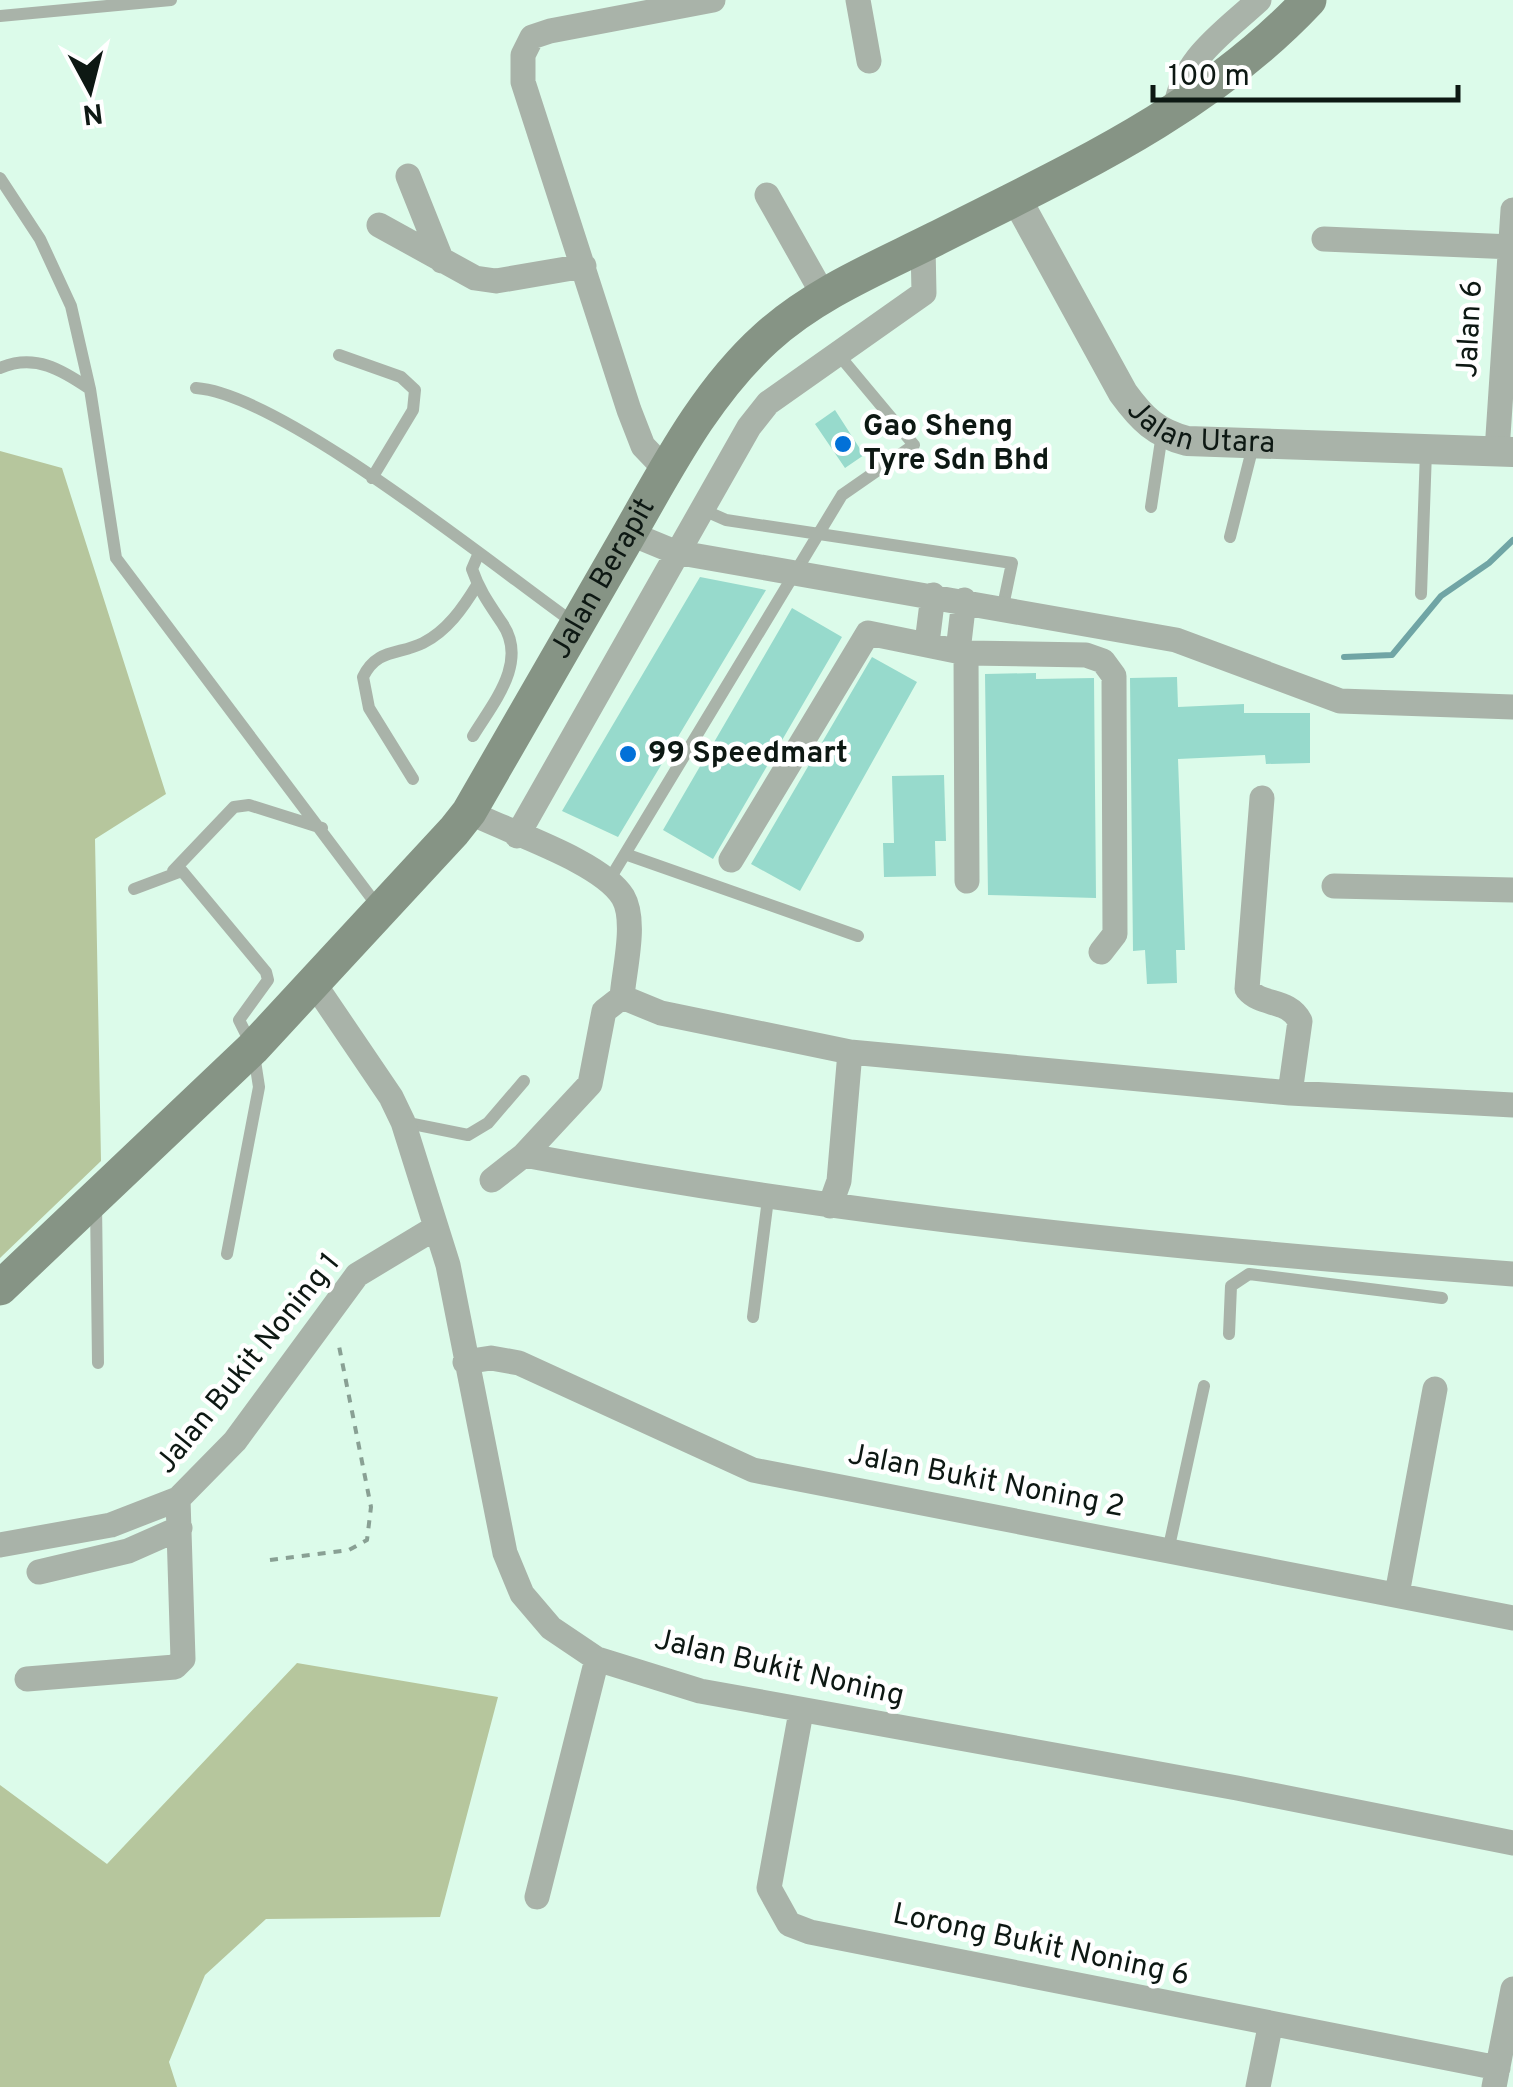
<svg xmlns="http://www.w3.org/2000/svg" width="1513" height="2087" viewBox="0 0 1513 2087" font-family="Overpass,sans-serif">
<rect width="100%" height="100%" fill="#dcfbea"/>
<path fill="#b6c69d" d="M0 451 62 468 166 794 95 839 101 1161 0 1258Z
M297 1663 498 1697 440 1917 266 1919 205 1975 169 2062 177 2087H0V1785L107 1864Z"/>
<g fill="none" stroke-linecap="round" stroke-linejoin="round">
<path stroke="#70a5a5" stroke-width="6" d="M1344 657 1392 655 1441 596 1489 563 1513 540"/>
</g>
<path fill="#97dacc" d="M835 410 864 455 845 468 815 424Z
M700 577 766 590 618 837 562 811Z
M792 608 842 637 713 859 663 830Z
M872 657 917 682 800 891 751 864Z
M1036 673V679L1094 678 1096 898 988 895 985 674Z
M1177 677 1178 707 1244 704V713H1310V763L1266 764 1265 755 1178 759 1185 950H1176L1177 983 1147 984 1145 950 1133 951 1130 678Z
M944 775 946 841H935L936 876 884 877 883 843H894L892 776Z"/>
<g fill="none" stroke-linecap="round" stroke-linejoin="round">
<path stroke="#89a094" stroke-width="4" stroke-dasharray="8 8" stroke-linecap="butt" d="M270 1560 349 1550 367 1540 371 1507 338 1341"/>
<path stroke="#a9b3a9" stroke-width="12" d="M0 16 171 0
M0 178 40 239 71 306 90 389 116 558 379 908
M339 355 401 377 415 390 413 410 372 478
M0 368C35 353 62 370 90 389
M196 388C282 394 495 567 574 623
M1151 507 1162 434
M701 509 726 520 1012 563 1003 606
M1230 537 1253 446
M1421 594 1426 451
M473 736C493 703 529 662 502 623 490 605 479 590 472 569L478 555
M413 779 369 708 363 677C377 648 399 655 423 643 447 631 463 608 477 585
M625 854 858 936
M173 871 234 807 249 805 322 828
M608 882 842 495 914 445 838 354
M134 889 182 871 266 972 268 980 239 1020 253 1048 259 1087 227 1254
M403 1122 468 1135 488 1123 524 1081
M96 1202 98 1363
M753 1317 768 1199
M1229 1334 1231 1286 1249 1274 1442 1298
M1168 1551 1204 1386"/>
<path stroke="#a9b3a9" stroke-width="25" d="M858 0 869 61
M1175 112C1181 60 1222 34 1259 0
M408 176 442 261
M767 195 824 296
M379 225 475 278 496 281 584 266
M1324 239 1513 247
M1497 451 1513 210
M665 469 643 446 629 410 523 82V55L532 37 550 31 713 0
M629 533 675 552 1176 640 1340 701 1513 707
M927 643 933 595
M958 651 964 600
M966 653 967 881
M1262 798 1247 989C1262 1007 1288 998 1300 1021L1290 1093
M469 812C508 832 601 861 623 897 637 921 624 970 622 997L661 1013 850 1052 1290 1093 1513 1105
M517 836 749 427 768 403 924 293 923 245
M731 860 868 633 966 653 1086 655 1103 661 1114 676 1115 934 1101 952
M1334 886 1513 890
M313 982 391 1097 403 1122 448 1265 505 1553 522 1594 551 1628 597 1659 700 1691 1237 1788 1513 1843
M524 1155C850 1217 1182 1249 1513 1274
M492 1180 524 1155 590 1084 604 1011 622 997
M830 1206 839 1181 850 1052
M465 1362 491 1358 519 1363 753 1470 1513 1618
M0 1545 111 1525 178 1499
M39 1572 128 1551 180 1528
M1397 1594 1435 1389
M27 1679 175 1667 183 1659 178 1499 235 1441 357 1275 435 1228
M801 1712 769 1888 789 1924 810 1932 1498 2068
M537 1897 597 1659
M1258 2087 1270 2027
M1494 2087 1513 1989"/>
<path stroke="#a9b3a9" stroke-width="30" id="s1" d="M1016 198 1123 393C1142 419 1156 433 1187 441L1513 452"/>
<path stroke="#869485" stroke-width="35" id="s2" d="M0 1288 253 1048 454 831 469 812C522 720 575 628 628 536 667 468 706 392 766 338 814 294 877 268 935 239 1069 171 1205 111 1309 0"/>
</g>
<g fill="#0271d8" stroke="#fff" stroke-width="4">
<circle cx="843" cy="444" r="10"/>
<circle cx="628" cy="754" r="10"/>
</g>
<g text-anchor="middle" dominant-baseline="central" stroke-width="9" stroke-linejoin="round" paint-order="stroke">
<g font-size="30" fill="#0d1813" stroke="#fff">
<text transform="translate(1471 329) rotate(-87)">Jalan 6</text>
<text stroke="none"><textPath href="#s1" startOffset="315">Jalan Utara</textPath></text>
<text stroke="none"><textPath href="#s2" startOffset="938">Jalan Berapit</textPath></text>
<text transform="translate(249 1364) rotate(-51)">Jalan Bukit Noning 1</text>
<text transform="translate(986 1482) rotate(11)">Jalan Bukit Noning 2</text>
<text transform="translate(779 1669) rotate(13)">Jalan Bukit Noning</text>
<text transform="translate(1041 1946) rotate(12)">Lorong Bukit Noning 6</text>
</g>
<g font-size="30" font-weight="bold" fill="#0d1813" stroke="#fff" text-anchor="start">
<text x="863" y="427">Gao Sheng<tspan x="863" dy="34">Tyre Sdn Bhd</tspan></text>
<text x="648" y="754">99 Speedmart</text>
</g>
</g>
<g transform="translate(90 90) rotate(173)" stroke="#ffffff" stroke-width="8" paint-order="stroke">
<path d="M0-8L18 38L0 25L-18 38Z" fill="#0d1813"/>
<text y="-15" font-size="28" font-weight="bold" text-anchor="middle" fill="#0d1813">N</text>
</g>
<path d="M1153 85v15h305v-15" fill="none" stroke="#0d1813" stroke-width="5"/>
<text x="1168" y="85" font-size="30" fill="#0d1813" stroke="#ffffff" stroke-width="8" paint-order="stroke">100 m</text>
</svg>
